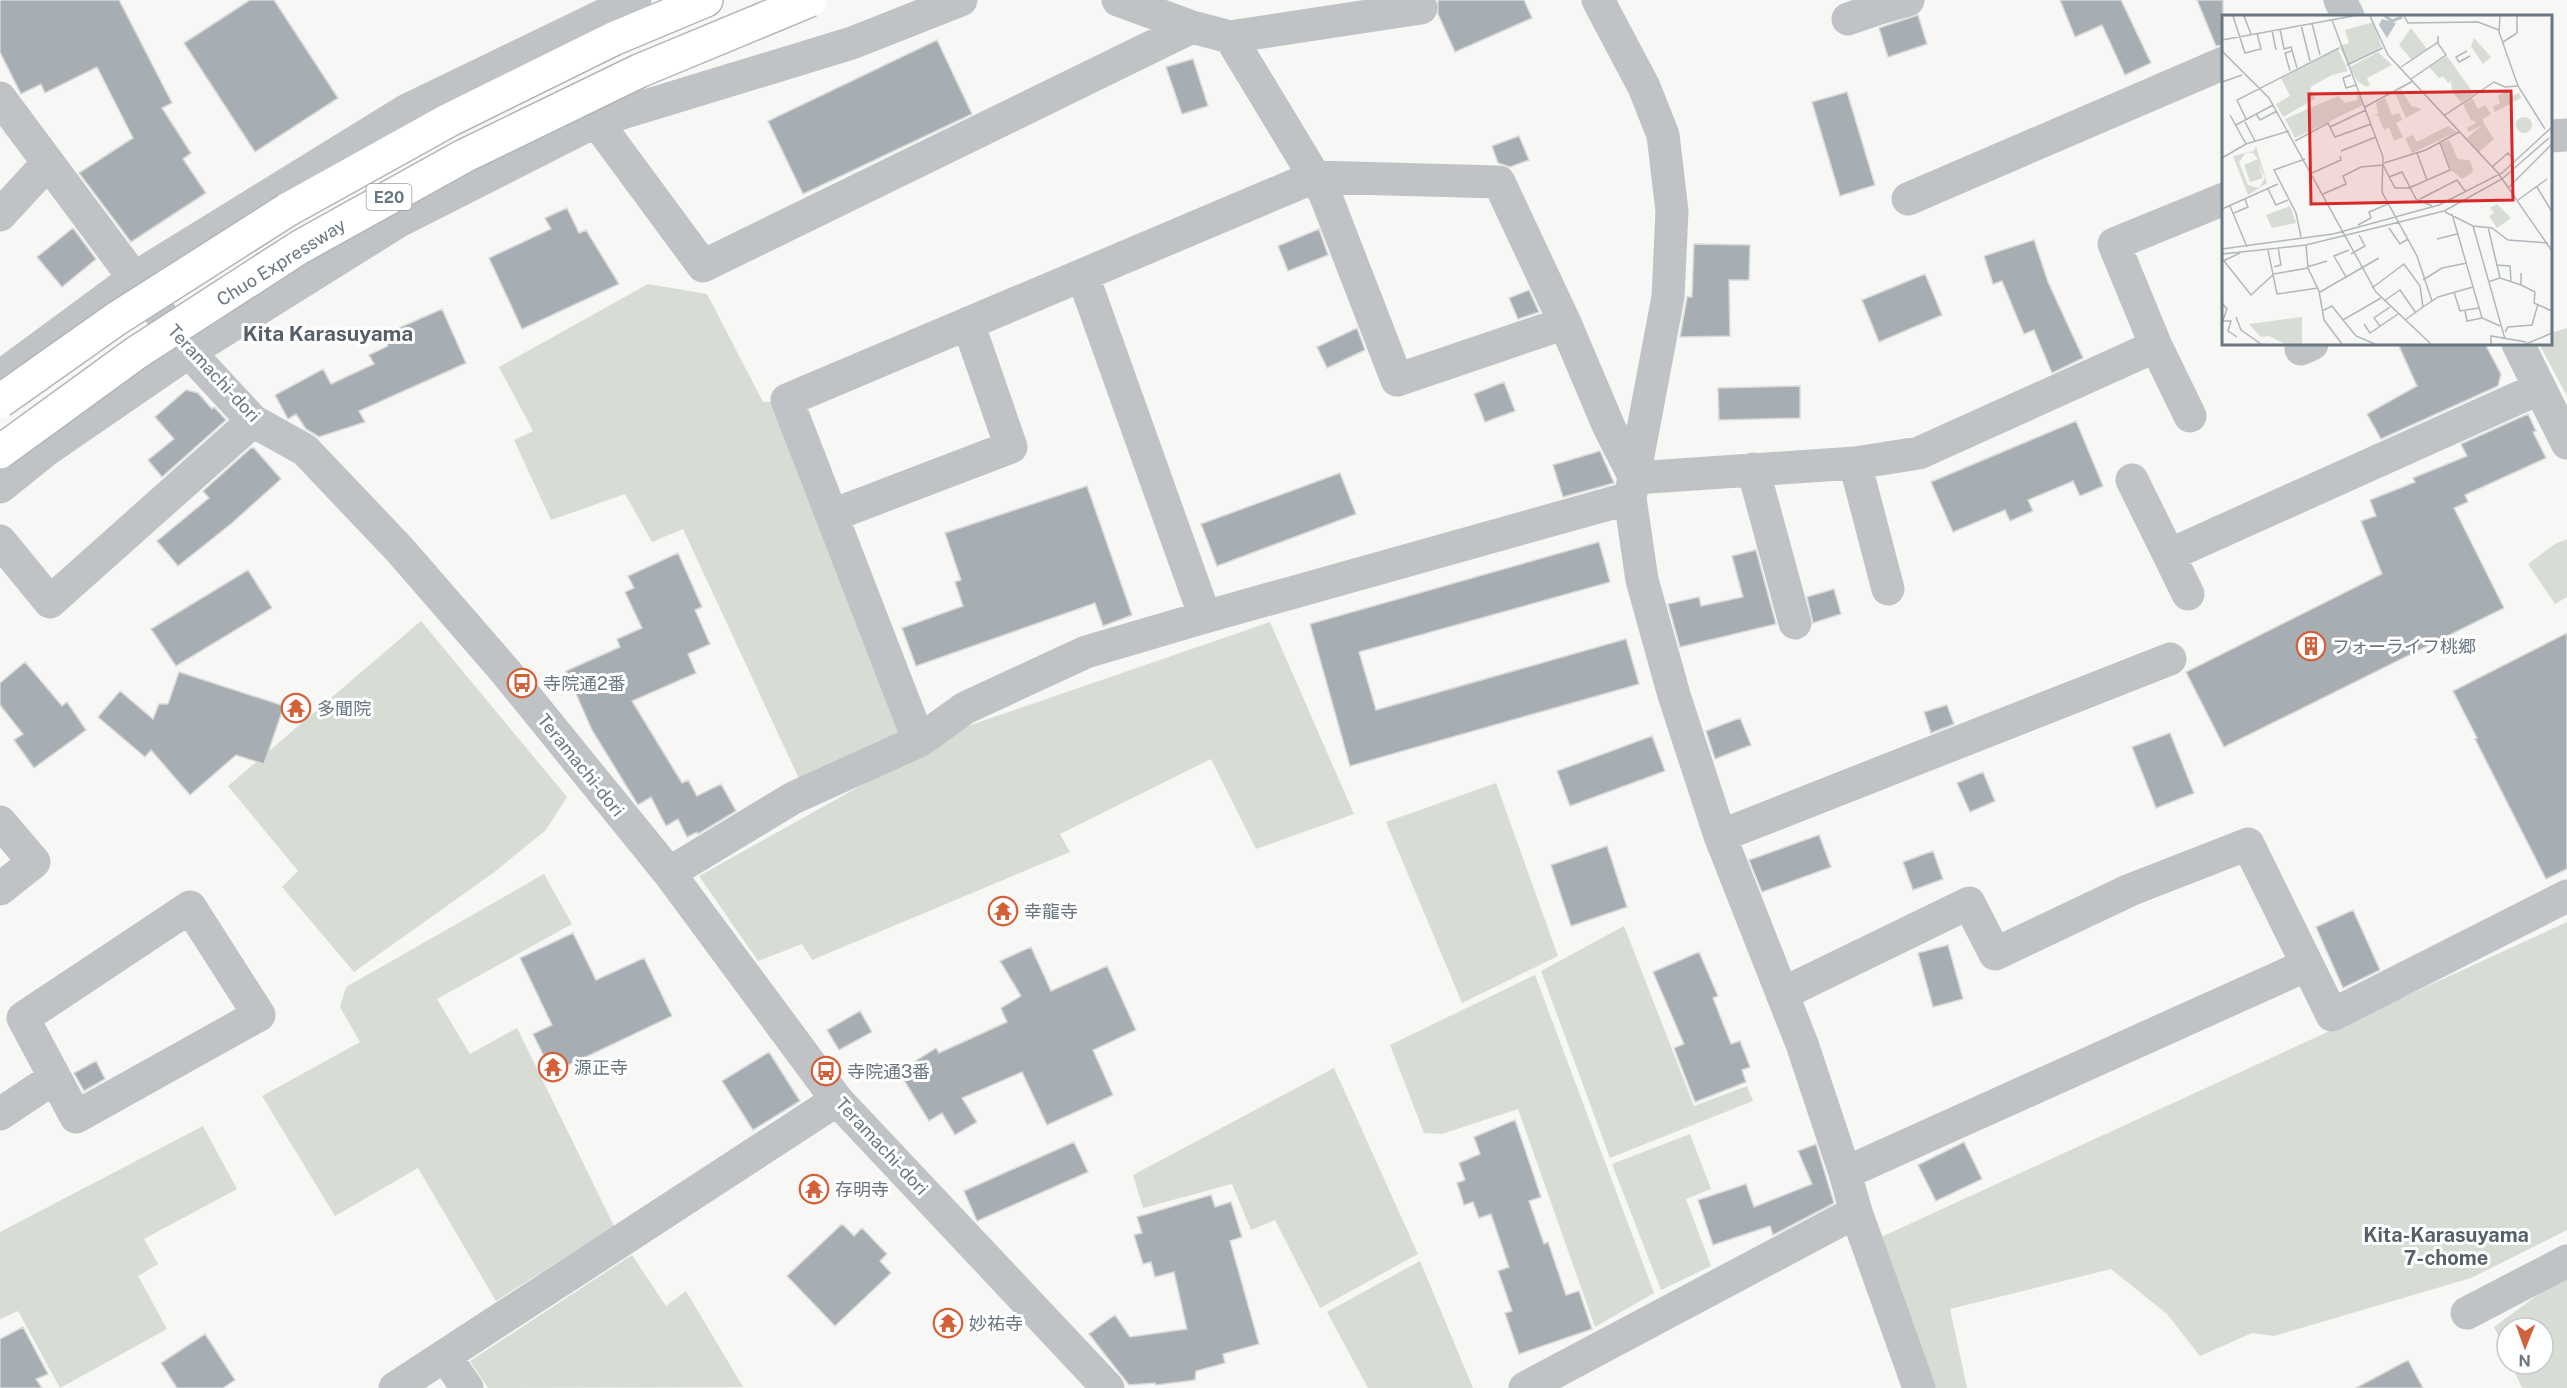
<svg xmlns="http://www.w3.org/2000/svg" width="2567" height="1388" viewBox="0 0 2567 1388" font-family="'Public Sans','Noto Sans JP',sans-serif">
<rect width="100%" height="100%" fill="#f7f7f5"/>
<path fill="#d7dcd4" d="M648 284 707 294 763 402H775L905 738 801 783 683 529 652 542 625 494 551 520 514 440 533 431 499 367Z
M2567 328V396L2539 344H2550L2551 333Z
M2567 539V597L2555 604 2528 564 2555 544Z
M421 621 567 797 546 830 493 873 354 972 282 887 298 871 228 786Z
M1270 622 1354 814 1256 849 1211 759 1060 834 1070 852 812 960 802 944 758 961 699 876 968 726Z
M1496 783 1558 956 1462 1003 1386 822Z
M544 874 572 924 437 999 470 1054 517 1028 614 1226 496 1301 418 1168 335 1216 262 1096 360 1042 340 1007 346 987Z
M2567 922V1230L2471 1278 2274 1336 2252 1333 2200 1356 2167 1314 2111 1269 1950 1309 1967 1388H1934L1879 1238Z
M1624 926 1694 1106 1747 1086 1753 1101 1610 1158 1541 971Z
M1535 975 1654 1293 1595 1327 1518 1109 1442 1134 1424 1133 1390 1045Z
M1334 1068 1418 1254 1320 1308 1275 1220 1251 1230 1232 1184 1143 1208 1133 1175Z
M203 1126 237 1189 144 1239 158 1264 138 1276 167 1329 60 1388 18 1311 0 1319V1232Z
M1690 1134 1711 1189 1686 1199 1711 1266 1661 1290 1612 1164Z
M632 1255 666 1306 686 1291 743 1387 488 1388 470 1361Z
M1420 1261 1473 1388H1368L1327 1312Z
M2567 1276V1388H2522L2511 1364H2543V1328H2507V1355L2494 1327 2554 1283Z"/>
<path fill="#a7aeb3" stroke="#d9d9d7" stroke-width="1.5" d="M0 0H119L172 103 162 108 191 153 183 159 206 193 131 242 79 173 133 138 97 67 45 93 41 84 21 94 0 52Z
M250 0H274L338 98 255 152 184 43Z
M1438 0H1524L1532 18 1455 52 1438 14Z
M2060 0H2121L2151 63 2125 75 2102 25 2075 37Z
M2197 0H2223V45L2216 46Z
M1918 15 1927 44 1888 57 1879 28Z
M937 40 972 114 803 194 768 121Z
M1193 59 1208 106 1182 114 1166 67Z
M1847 92 1875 185 1840 196 1812 102Z
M1519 136 1529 160 1510 167 1498 163 1492 146Z
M567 208 579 233 586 230 619 284 522 329 489 258 551 229 545 218Z
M73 228 96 259 62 287 37 257Z
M1319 229 1328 255 1288 271 1278 246Z
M2034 240 2048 282 2083 358 2052 373 2034 330 2024 334 2002 281 1993 284 1984 256Z
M1694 244 1750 245 1749 280H1729L1730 336 1680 337 1687 297H1692Z
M1925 274 1942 315 1879 342 1862 300Z
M1529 290 1539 312 1518 319 1509 298Z
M442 309 466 363 359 411 365 422 319 437 306 429 296 414 288 419 275 395 323 369 331 384 374 364 369 355 388 346 383 335Z
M1357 328 1365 350 1327 368 1317 347Z
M2398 344H2485L2501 374 2498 386 2381 439 2367 414 2417 386Z
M1504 382 1515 411 1485 422 1474 394Z
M1800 386V418L1719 420 1718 388Z
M186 390 198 393 212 409 214 407 226 420 162 477 148 460 174 439 155 417Z
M2528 414 2536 431 2533 432 2546 458 2465 495 2468 502 2454 508 2504 608 2224 747 2186 672 2382 574 2361 521 2376 516 2370 500 2415 482 2413 478 2467 456 2461 444Z
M2076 421 2103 486 2080 496 2073 481 2028 500 2033 511 2010 521 2005 510 1953 532 1931 482Z
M251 448H254L281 479 232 523 178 566 157 541 209 498 203 491Z
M1600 451 1614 483 1563 497 1553 465Z
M1340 473 1356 514 1217 566 1201 524Z
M1087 486 1132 615 1103 626 1095 603 916 666 902 628 963 606 955 582 961 580 945 533Z
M1599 542 1610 582 1359 652 1376 710 1626 639 1639 684 1350 766 1310 624Z
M1756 550 1776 624 1680 647 1668 604 1699 597 1701 606 1743 597 1732 556Z
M678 553 702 607 695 610 710 644 688 654 696 673 632 701 682 783 688 780 697 796 721 784 736 811 698 834 697 832 687 837 678 819 666 826 651 797 638 805 592 730 566 671 620 647 617 639 642 628 625 592 634 588 628 576Z
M248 570 272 608 176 666 151 629Z
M1834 589 1841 614 1813 623 1807 597Z
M2567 633V869L2546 879 2475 739 2477 738 2453 691Z
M25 662 62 706 67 702 86 730 34 768 14 740 23 734 0 705V683Z
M179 672 284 706 264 764 236 755 190 795 151 750 145 757 98 717 120 691 153 719 159 704H168Z
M1947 705 1954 724 1931 733 1924 712Z
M1740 718 1751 745 1715 759 1706 731Z
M2170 733 2194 793 2156 808 2132 747Z
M1652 736 1665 771 1570 806 1557 771Z
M1983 772 1995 801 1970 812 1957 783Z
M1819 835 1831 867 1762 892 1749 860Z
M1607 846 1627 907 1571 926 1551 865Z
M1933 851 1943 879 1913 890 1903 862Z
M2353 910 2380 970 2343 988 2316 927Z
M573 933 596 980 644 958 672 1016 552 1073 533 1034 552 1025 520 958Z
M1948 945 1963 999 1933 1007 1918 953Z
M1031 947 1051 991 1107 966 1136 1030 1093 1050 1113 1095 1047 1125 1022 1072 962 1098 977 1122 955 1135 942 1113 929 1121 902 1077 913 1071 909 1065 936 1048 939 1053 1007 1022 1001 1008 1021 996 1000 961Z
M1699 952 1718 996 1713 998 1731 1044 1740 1041 1750 1067 1742 1070 1746 1082 1695 1102 1674 1048 1684 1044 1653 972Z
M860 1011 872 1032 839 1050 827 1030Z
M769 1052 800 1101 753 1130 722 1081Z
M96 1061 105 1079 84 1091 74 1073Z
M1515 1120 1541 1197 1529 1201 1544 1244 1548 1242 1566 1295 1579 1291 1592 1329 1519 1354 1505 1313 1512 1311 1498 1271 1509 1267 1491 1214 1479 1218 1473 1202 1464 1205 1457 1183 1465 1180 1459 1163 1480 1154 1474 1137Z
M1074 1142 1088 1172 977 1221 964 1191Z
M1964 1142 1982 1179 1936 1201 1918 1165Z
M1816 1144 1834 1203 1773 1235 1770 1226 1713 1245 1698 1200 1746 1184 1754 1207 1812 1184 1798 1151Z
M1211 1195 1215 1207 1231 1202 1242 1237 1230 1241 1259 1344 1223 1354 1225 1363 1196 1371 1195 1380 1156 1385 1155 1383 1129 1385 1089 1334 1115 1315 1130 1337 1187 1329 1174 1272 1155 1277 1151 1262 1143 1264 1134 1235 1142 1233 1137 1217Z
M842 1224 854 1236 862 1228 887 1254 880 1261 891 1273 835 1326 787 1276Z
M23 1327 48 1374 36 1379 42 1388H0V1339Z
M205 1334 235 1380 223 1388H177L161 1363Z
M2408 1360 2423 1388H2356Z"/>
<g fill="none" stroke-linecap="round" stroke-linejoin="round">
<g stroke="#b2b6b9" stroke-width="36">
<path id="highway" d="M287 210 449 120 613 39 706 0"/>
</g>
<path stroke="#bfc3c6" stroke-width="33" d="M1118 0 1192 27 1230 37 1325 194 1397 380 1565 323
M1598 0 1644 87 1663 135 1672 211 1668 297 1630 498 1642 580 1674 695 1720 836 1802 1044 1845 1173 1856 1212 1919 1388
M1874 0 1877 9 1908 0
M2340 0 2348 16
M1848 19 1877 9
M1230 37 1421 8 1418 0
M0 98 189 352 253 421 305 450 400 550 505 671 669 873 837 1100 1108 1388
M596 121 703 266 1192 27
M2550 136 2567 135
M1908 199 2224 63
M0 215 48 163
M1083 276 1205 617
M2518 344 2567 443
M2301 349 2312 344
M0 377 133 279 407 110 635 0
M2190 416 2156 346 2114 244 2224 199
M1855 463 1888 589
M1753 469 1795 623
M2132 480 2169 555
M0 487 45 451 189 352 399 221 596 121 852 43 961 0
M833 515 1011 447 968 323
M0 541 50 602 253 421
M2188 594 2169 555 2540 388
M919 741 787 400 1314 177 1499 182 1565 323 1609 427 1635 478 1855 463 1919 453 2156 346
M0 822 34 862 0 889
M1720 836 2170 659
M669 873 793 798 919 741 965 708 1086 652 1205 617 1630 498
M190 907 259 1015 76 1117 23 1018Z
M1782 994 1969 903 1995 954 2130 890 2248 844 2332 1015 2567 896
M0 1114 54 1078
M1845 1173 2307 965
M2467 1313 2567 1261
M445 1356 467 1388
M395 1388 837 1100
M1525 1388 1856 1212"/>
<use href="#highway" stroke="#fff" stroke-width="33"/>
<g stroke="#b2b6b9" stroke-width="36" stroke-linecap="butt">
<path id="highway-bridge" d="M0 401 116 319 287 210
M0 452 136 353 300 247 464 156 639 71 810 0"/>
</g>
<use href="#highway-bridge" stroke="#fff" stroke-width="33"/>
</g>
<defs>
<g id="building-ring" transform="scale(1.5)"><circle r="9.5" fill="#fff" stroke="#d2613a" stroke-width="1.5"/><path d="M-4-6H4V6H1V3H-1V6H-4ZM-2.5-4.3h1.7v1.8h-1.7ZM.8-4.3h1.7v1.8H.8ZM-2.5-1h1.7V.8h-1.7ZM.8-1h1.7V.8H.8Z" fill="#d2613a"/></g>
<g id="bus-ring" transform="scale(1.5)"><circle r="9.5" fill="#fff" stroke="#d2613a" stroke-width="1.5"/><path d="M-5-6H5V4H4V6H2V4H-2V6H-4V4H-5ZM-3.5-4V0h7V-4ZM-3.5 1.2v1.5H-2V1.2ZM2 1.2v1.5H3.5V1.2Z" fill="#d2613a"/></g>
<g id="temple-ring" transform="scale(1.5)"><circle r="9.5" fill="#fff" stroke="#d2613a" stroke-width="1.5"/><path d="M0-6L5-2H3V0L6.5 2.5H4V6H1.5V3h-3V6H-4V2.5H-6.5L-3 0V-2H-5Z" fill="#d2613a"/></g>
</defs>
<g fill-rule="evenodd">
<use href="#building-ring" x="2311" y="646"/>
<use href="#bus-ring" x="522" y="683"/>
<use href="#temple-ring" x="296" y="708"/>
<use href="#temple-ring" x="1003" y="911"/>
<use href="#temple-ring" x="553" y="1067"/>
<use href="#bus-ring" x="826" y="1071"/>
<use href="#temple-ring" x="814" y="1189"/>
<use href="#temple-ring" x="948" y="1323"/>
</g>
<g text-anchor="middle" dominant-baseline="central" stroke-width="6" stroke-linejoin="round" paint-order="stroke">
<rect fill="#fff" stroke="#96a0a8" stroke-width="1.5" x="366.5" y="184" width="45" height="26" rx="4.5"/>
<g font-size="16" font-weight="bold" fill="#697783">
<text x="389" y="197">E20</text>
</g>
<g font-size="18" fill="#697783" stroke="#fff">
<text transform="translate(281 262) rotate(-32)">Chuo Expressway</text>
<text transform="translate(214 373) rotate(47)">Teramachi-dori</text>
<text transform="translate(581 765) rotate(51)">Teramachi-dori</text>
<text transform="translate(882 1146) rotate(47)">Teramachi-dori</text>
</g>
<g font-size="18" fill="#697783" stroke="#fff" text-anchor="start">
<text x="2332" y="646">フォーライフ桃郷</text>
<text x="543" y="683">寺院通2番</text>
<text x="317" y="708">多聞院</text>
<text x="1024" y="911">幸龍寺</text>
<text x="574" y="1067">源正寺</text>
<text x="847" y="1071">寺院通3番</text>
<text x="835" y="1189">存明寺</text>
<text x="969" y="1323">妙祐寺</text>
</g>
<g font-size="20" font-weight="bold" fill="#566068" stroke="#fff">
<text x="2446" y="1235">Kita-Karasuyama<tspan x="2446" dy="23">7-chome</tspan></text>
</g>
<g font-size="21" font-weight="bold" fill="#566068" stroke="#fff">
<text x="328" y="333">Kita Karasuyama</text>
</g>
</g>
<g transform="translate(2222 15)">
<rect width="330" height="330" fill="#f7f7f5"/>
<path d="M151 7 160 33 126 49 117 31 127 28 123 15ZM189 13 205 34 189 44 177 30ZM252 23 269 42 261 49 249 31ZM116 34 126 56 110 60 90 71 88 74 93 84 61 102 54 89 68 81 59 63ZM156 37 170 50 145 63 148 70 144 72 135 66 128 52ZM225 41 252 79 239 87 230 77 229 66 226 68 221 61 217 63 207 52ZM179 74 189 91 200 94 184 103 173 78ZM284 76 288 82 297 78 299 83 273 97 271 92 278 88 276 81ZM136 77 141 90 73 123 63 104 116 81 123 88 135 85ZM163 83 170 100 177 98 180 105 174 108 181 122 172 126 167 112 162 115 156 101H151L156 99 154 88ZM250 83 256 94 263 90 269 99 261 104 262 109 272 124 257 137 245 123 260 110 247 117 245 113 255 107 249 105 241 89ZM294 110a8 8 0 1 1 16 0a8 8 0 1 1-16 0ZM226 111 235 117 190 138 183 123 191 120 195 127ZM227 125 236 144 247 145 250 151 251 157 240 164 229 155 219 128ZM34 131 45 168 26 180 11 141 32 136ZM24 137 31 138 36 144 22 150 28 167 41 163 36 148 43 163 37 173 26 170 17 147ZM275 189 289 203 275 213 267 201 272 198 268 193ZM68 191 74 208 50 213 44 200ZM80 302V329H63L47 321 39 322 27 309Z" fill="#d7dcd4" fill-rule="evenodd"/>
<path d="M160 4 174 8 165 23 157 10Z" fill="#bac3c8"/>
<path fill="none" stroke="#bac3c8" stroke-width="3" d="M163 1 170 6 180 2"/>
<path fill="none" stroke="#b1b8bd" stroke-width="1.5" d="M11 1 23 38 39 34 35 18M22 1 29 19M148 1 166 40 276 158 330 236M182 1 186 8 256 7 277 15M278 1 277 17 296 71 323 114M110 5 161 142 160 177 195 241 210 286M90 8 98 40M79 10 88 46M58 14 62 34 69 32 75 53M50 15 54 35M0 25 131 1M281 27 295 18V1M0 36 47 83 154 277 209 329M245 36 234 42 237 47 248 41M125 50 161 33M179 52 216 27V21M68 56 63 38 70 36M129 60 121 63 124 73 134 70M189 64 224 40 215 27M0 67 20 60M143 92 191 66M34 99 38 105 55 96M8 100 24 129M223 100 272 67 283 72 296 71M24 104 15 85 117 33M23 107 33 126M14 110 51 90M108 112 144 95M73 126 106 108 113 122 149 109M119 136 154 122M195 138 205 165M0 143 24 129 67 116M162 148 204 135 237 117M270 152 286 138 292 145M90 158 119 145 118 141M167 162 180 157 194 184 210 191M287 172 330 129M315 172 330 197M46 174 54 190 66 185M101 179 124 169 121 161 139 152 161 150 173 173H187L228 155 218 128M198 184 235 165 243 176M296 185 325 164M8 191 25 232M0 194 56 169M223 197 251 211 270 213 286 225 326 228M12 198 26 192 23 184M230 199 260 303 278 311M136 210 149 203 147 197 166 189M251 211 283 324M266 212 278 263M167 213 178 229 186 224M79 222 74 198 52 155 83 144M215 224 235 219M84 230 86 253 97 276 102 305 120 329M0 234 111 219 217 190 280 158 330 112M46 235 55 279 96 273M0 239 84 230 222 196 280 164 327 123M129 239 143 231 137 220M1 246 18 238M2 246 29 280 52 259 86 253M274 250 288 251 289 266M52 252 59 250 56 232M85 252 105 246M299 258V270L313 277 312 288 330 296M124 262 112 241 127 235M201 265 220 253 245 248M266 267 278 263 299 270M150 273 182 249 198 271 201 292 183 305M98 277 157 243M232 277 238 296 257 293M162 286 178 275 194 298M0 288 5 294 0 308M201 292 216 282 251 272M100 296 110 291 121 305 159 283M243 296 245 306 260 303M14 302 19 315 39 329M121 305 134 321 153 329M1 306H9L6 316 15 322M142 309 148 318 176 299M158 311 152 303 168 292M283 317 286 312 310 310 316 289M269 329V321L304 327M304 329 330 318"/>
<path fill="#d62828" fill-opacity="0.15" stroke="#d62828" stroke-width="3" d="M289 76 291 185 89 189 87 79Z"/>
<rect width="330" height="330" fill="none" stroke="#697783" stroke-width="3"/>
</g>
<g transform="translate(2525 1346) rotate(181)"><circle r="28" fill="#ffffff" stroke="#c3c9cd" stroke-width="1.5"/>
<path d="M0-4.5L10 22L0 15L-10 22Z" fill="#d2613a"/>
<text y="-9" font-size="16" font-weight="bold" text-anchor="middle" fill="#697783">N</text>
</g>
</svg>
